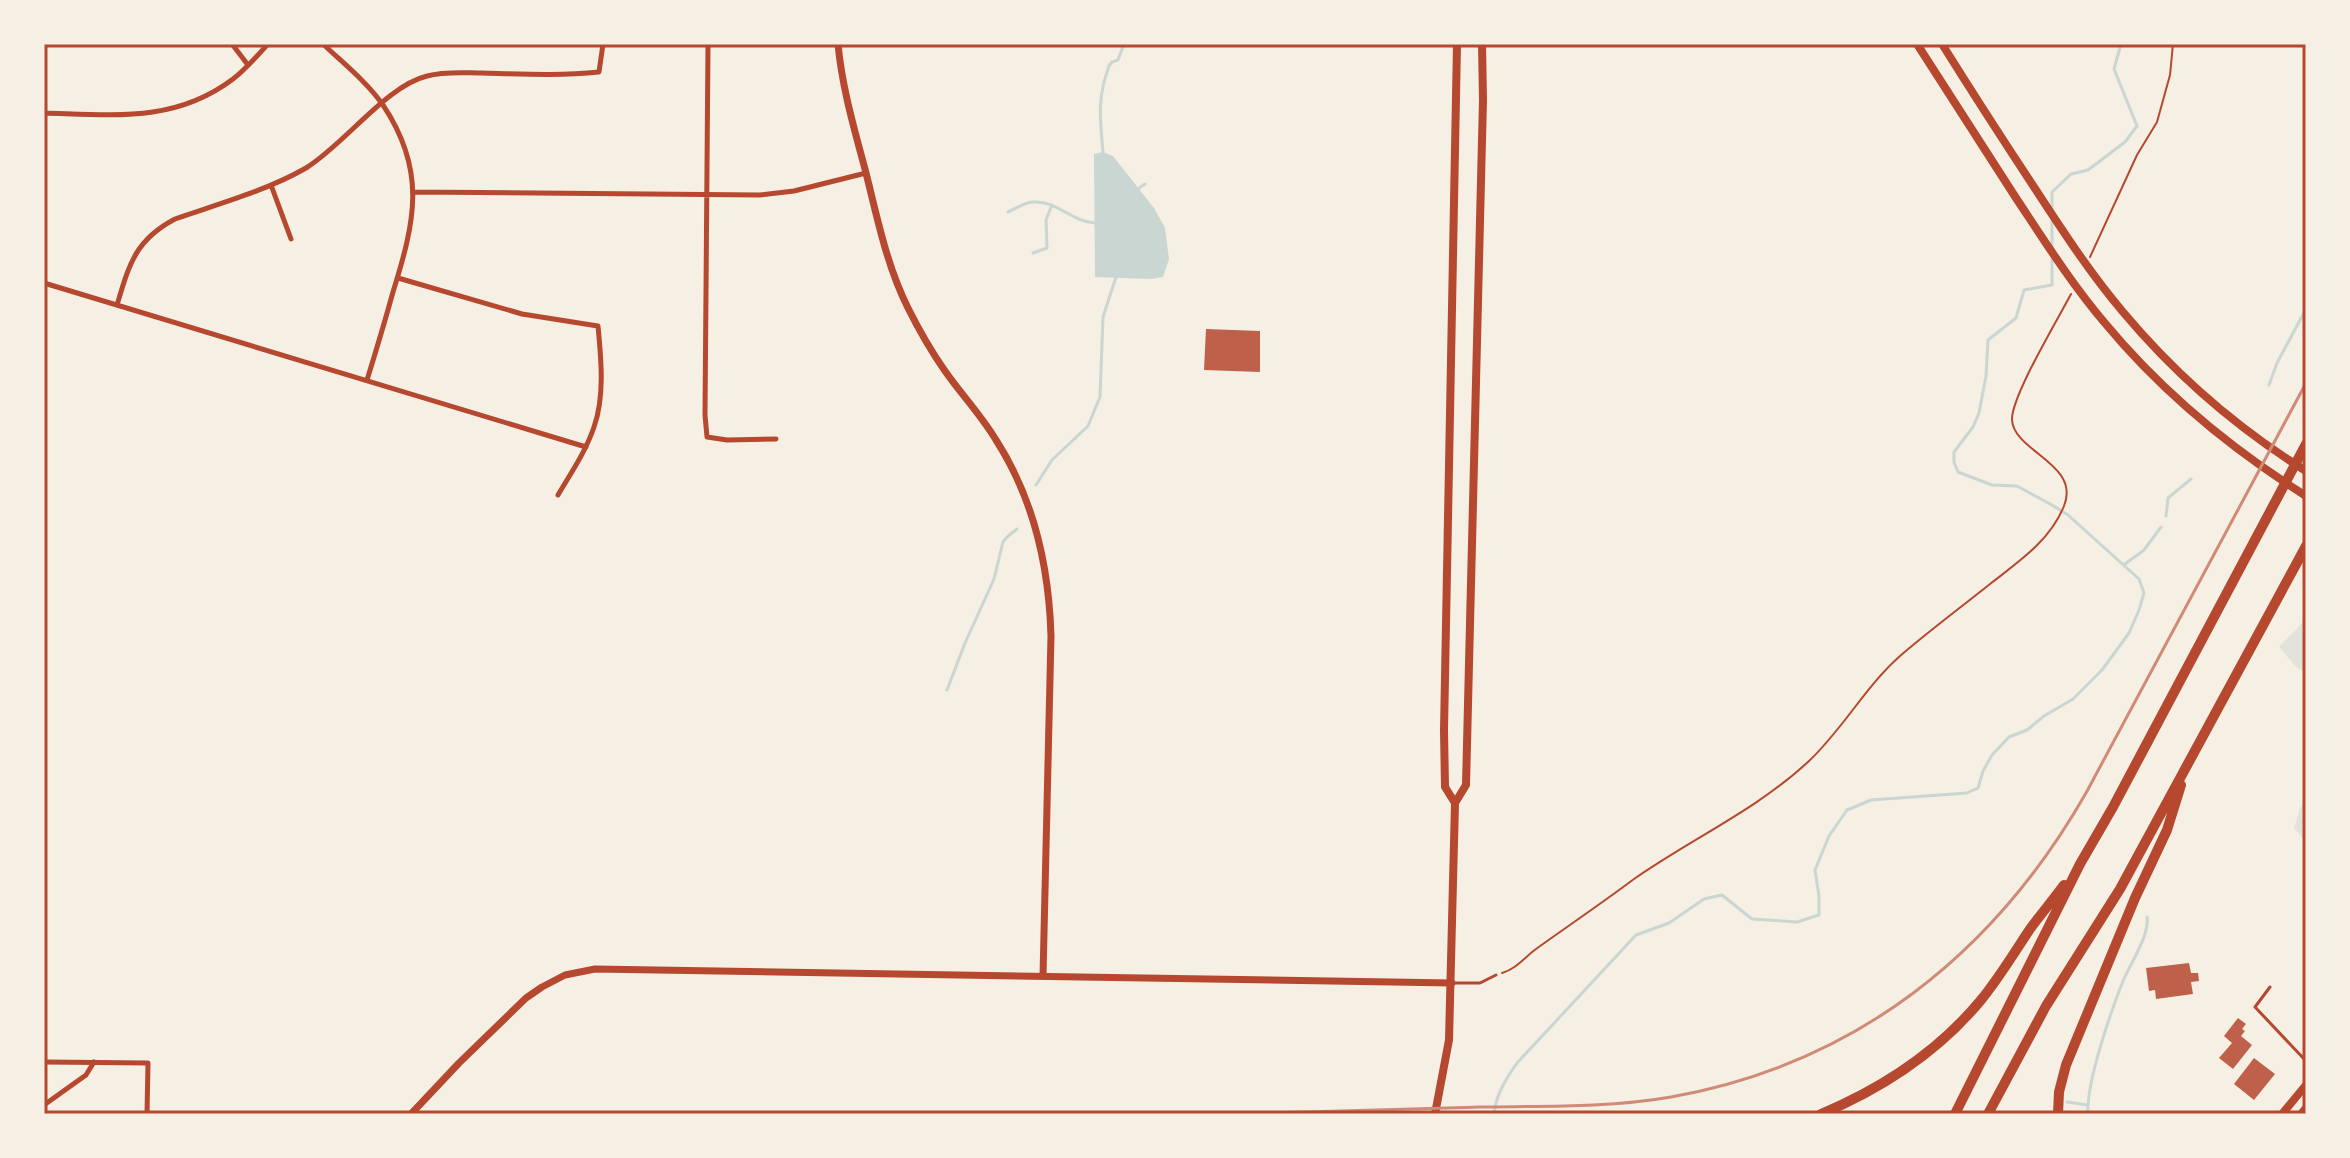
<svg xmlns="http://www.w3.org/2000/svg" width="2350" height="1158" viewBox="0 0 2350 1158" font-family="'Noto Serif',serif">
  <rect width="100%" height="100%" fill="#f6efe4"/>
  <path fill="#e2e4dc" d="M2306,615v55l-1,2 -9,-5 -17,-20 23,-24z
    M2306,800v42l-12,-14 6,-20z"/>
  <path fill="#c9d6d2" d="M1103,152l10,4 41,52 11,20 4,31 -6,18 -12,2 -56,-2 -1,-123z"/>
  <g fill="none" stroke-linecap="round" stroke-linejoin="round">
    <path stroke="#c9d6d2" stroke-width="3" d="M1103,152c-3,-34 -6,-53 6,-86l3,-4 6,-2 6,-16
      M1138,189l7,-5
      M2052,211v-19l19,-18 17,-4 37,-28 12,-16 -23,-57 7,-25
      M1008,212c7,-3 17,-10 25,-10 23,-2 39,20 62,21
      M2052,218v29
      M1033,253l14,-5 -1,-28 6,-15
      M2269,385l8,-22 29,-54
      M1036,485l16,-25 36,-34 12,-29 3,-80 13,-40
      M2166,516l2,-18 23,-19
      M2125,564l19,-14 17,-23
      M947,690l18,-47 29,-64 9,-37 4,-5 10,-8
      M2067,1102l20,3
      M1494,1114c2,-20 12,-35 23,-51l119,-128 33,-12 35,-24 18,-4 30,24 45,3 22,-7v-19l-4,-26 14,-34 18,-26 24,-10 96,-7 11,-5 5,-17 9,-16 17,-18 18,-7 17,-14 29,-17 29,-29 27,-37 10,-23 5,-17 -5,-14 -71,-64 -16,-10 -35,-19 -25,-1 -34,-13 -4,-10v-10l19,-25 6,-14 7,-37 2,-36 28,-22 8,-28 28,-5v-27
      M2088,1114c-2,-31 23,-103 35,-133 7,-17 27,-46 24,-64"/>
  </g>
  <path fill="#bf614a" d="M1206,329l54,2v41l-56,-2z
    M2189,963l2,10h7l1,8 -8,1 2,12 -37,5 -1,-9 -6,1 -3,-23z
    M2238,1018l8,6 -4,5 3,2 -4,5 11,9 -19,24 -14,-11 13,-15 -8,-7z
    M2254,1058l21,16 -21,26 -20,-16z"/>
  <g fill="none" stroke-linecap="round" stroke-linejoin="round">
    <path stroke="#b5482f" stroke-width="2" d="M2090,257l47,-102 20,-33 13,-47 3,-31
      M1502,973c14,-4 22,-15 34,-24 32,-23 66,-46 98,-70 57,-40 124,-70 175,-118 34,-32 56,-74 91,-105 29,-25 60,-48 90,-72 28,-22 60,-43 74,-78 17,-42 -50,-54 -52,-86 -1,-23 46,-101 59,-126"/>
    <path stroke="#b5482f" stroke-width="3" d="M1452,983h28l16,-8
      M2270,987l-15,20 51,54"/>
    <path stroke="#b5482f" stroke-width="5" d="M232,44l16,21
      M323,44c20,19 44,38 60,61 44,66 32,116 10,187 -8,29 -17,59 -26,88
      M708,44l-3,371 2,22 20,3 49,-1
      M44,113c69,2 131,10 189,-34 13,-10 24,-23 35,-35
      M271,185l20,54
      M413,192l347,3 34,-4 72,-18
      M398,278l124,36 76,12c3,32 7,70 -4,101 -8,24 -23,46 -36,68
      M44,283l542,164
      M117,305c12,-40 18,-65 58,-86 43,-15 91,-28 131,-51 39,-24 80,-82 121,-92 18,-5 38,-3 55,-3 39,1 78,3 117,-1l4,-28
      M44,1062l104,1 -1,51
      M44,1105l42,-30 8,-13"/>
    <path stroke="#b5482f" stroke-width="7" d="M838,44c4,43 16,84 27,125 12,47 21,95 43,139 11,22 23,43 37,63 16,23 36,44 51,69 38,59 53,127 55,196l-8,340
      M411,1114l48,-51 67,-65 16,-11 23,-12 30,-6 857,14"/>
    <path stroke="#b5482f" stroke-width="8" d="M1455,803l-10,-16 -1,-57 13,-686
      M1435,1114l14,-74 6,-237 11,-18 17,-685 -1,-56
      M2282,1114l24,-29
      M2301,1114l5,-6"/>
    <path stroke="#b5482f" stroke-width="8" d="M1917,44c33,51 66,102 99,154 28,42 55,85 88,124 57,69 126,126 202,174
      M1942,44c30,48 61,96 92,143 28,43 56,86 89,125 52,62 114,116 183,159"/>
    <path stroke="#b5482f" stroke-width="10" d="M1821,1114c62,-26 117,-62 160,-114 18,-22 33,-47 49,-71 11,-15 23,-29 34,-44
      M1955,1114l125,-250 33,-57 193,-363
      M1988,1114l58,-108 74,-117 186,-343
      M2058,1114l1,-22 7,-27 69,-167 32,-68 14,-45"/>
    <path stroke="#cf8b77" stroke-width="3" d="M1237,1114c80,-2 161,-5 242,-7 64,-1 129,1 192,-10 185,-33 323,-143 415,-304l220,-410"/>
  </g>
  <rect width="2350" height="1158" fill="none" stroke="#f6efe4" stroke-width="92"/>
  <rect x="46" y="46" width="2258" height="1066" fill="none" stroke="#b5482f" stroke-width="3"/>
</svg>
